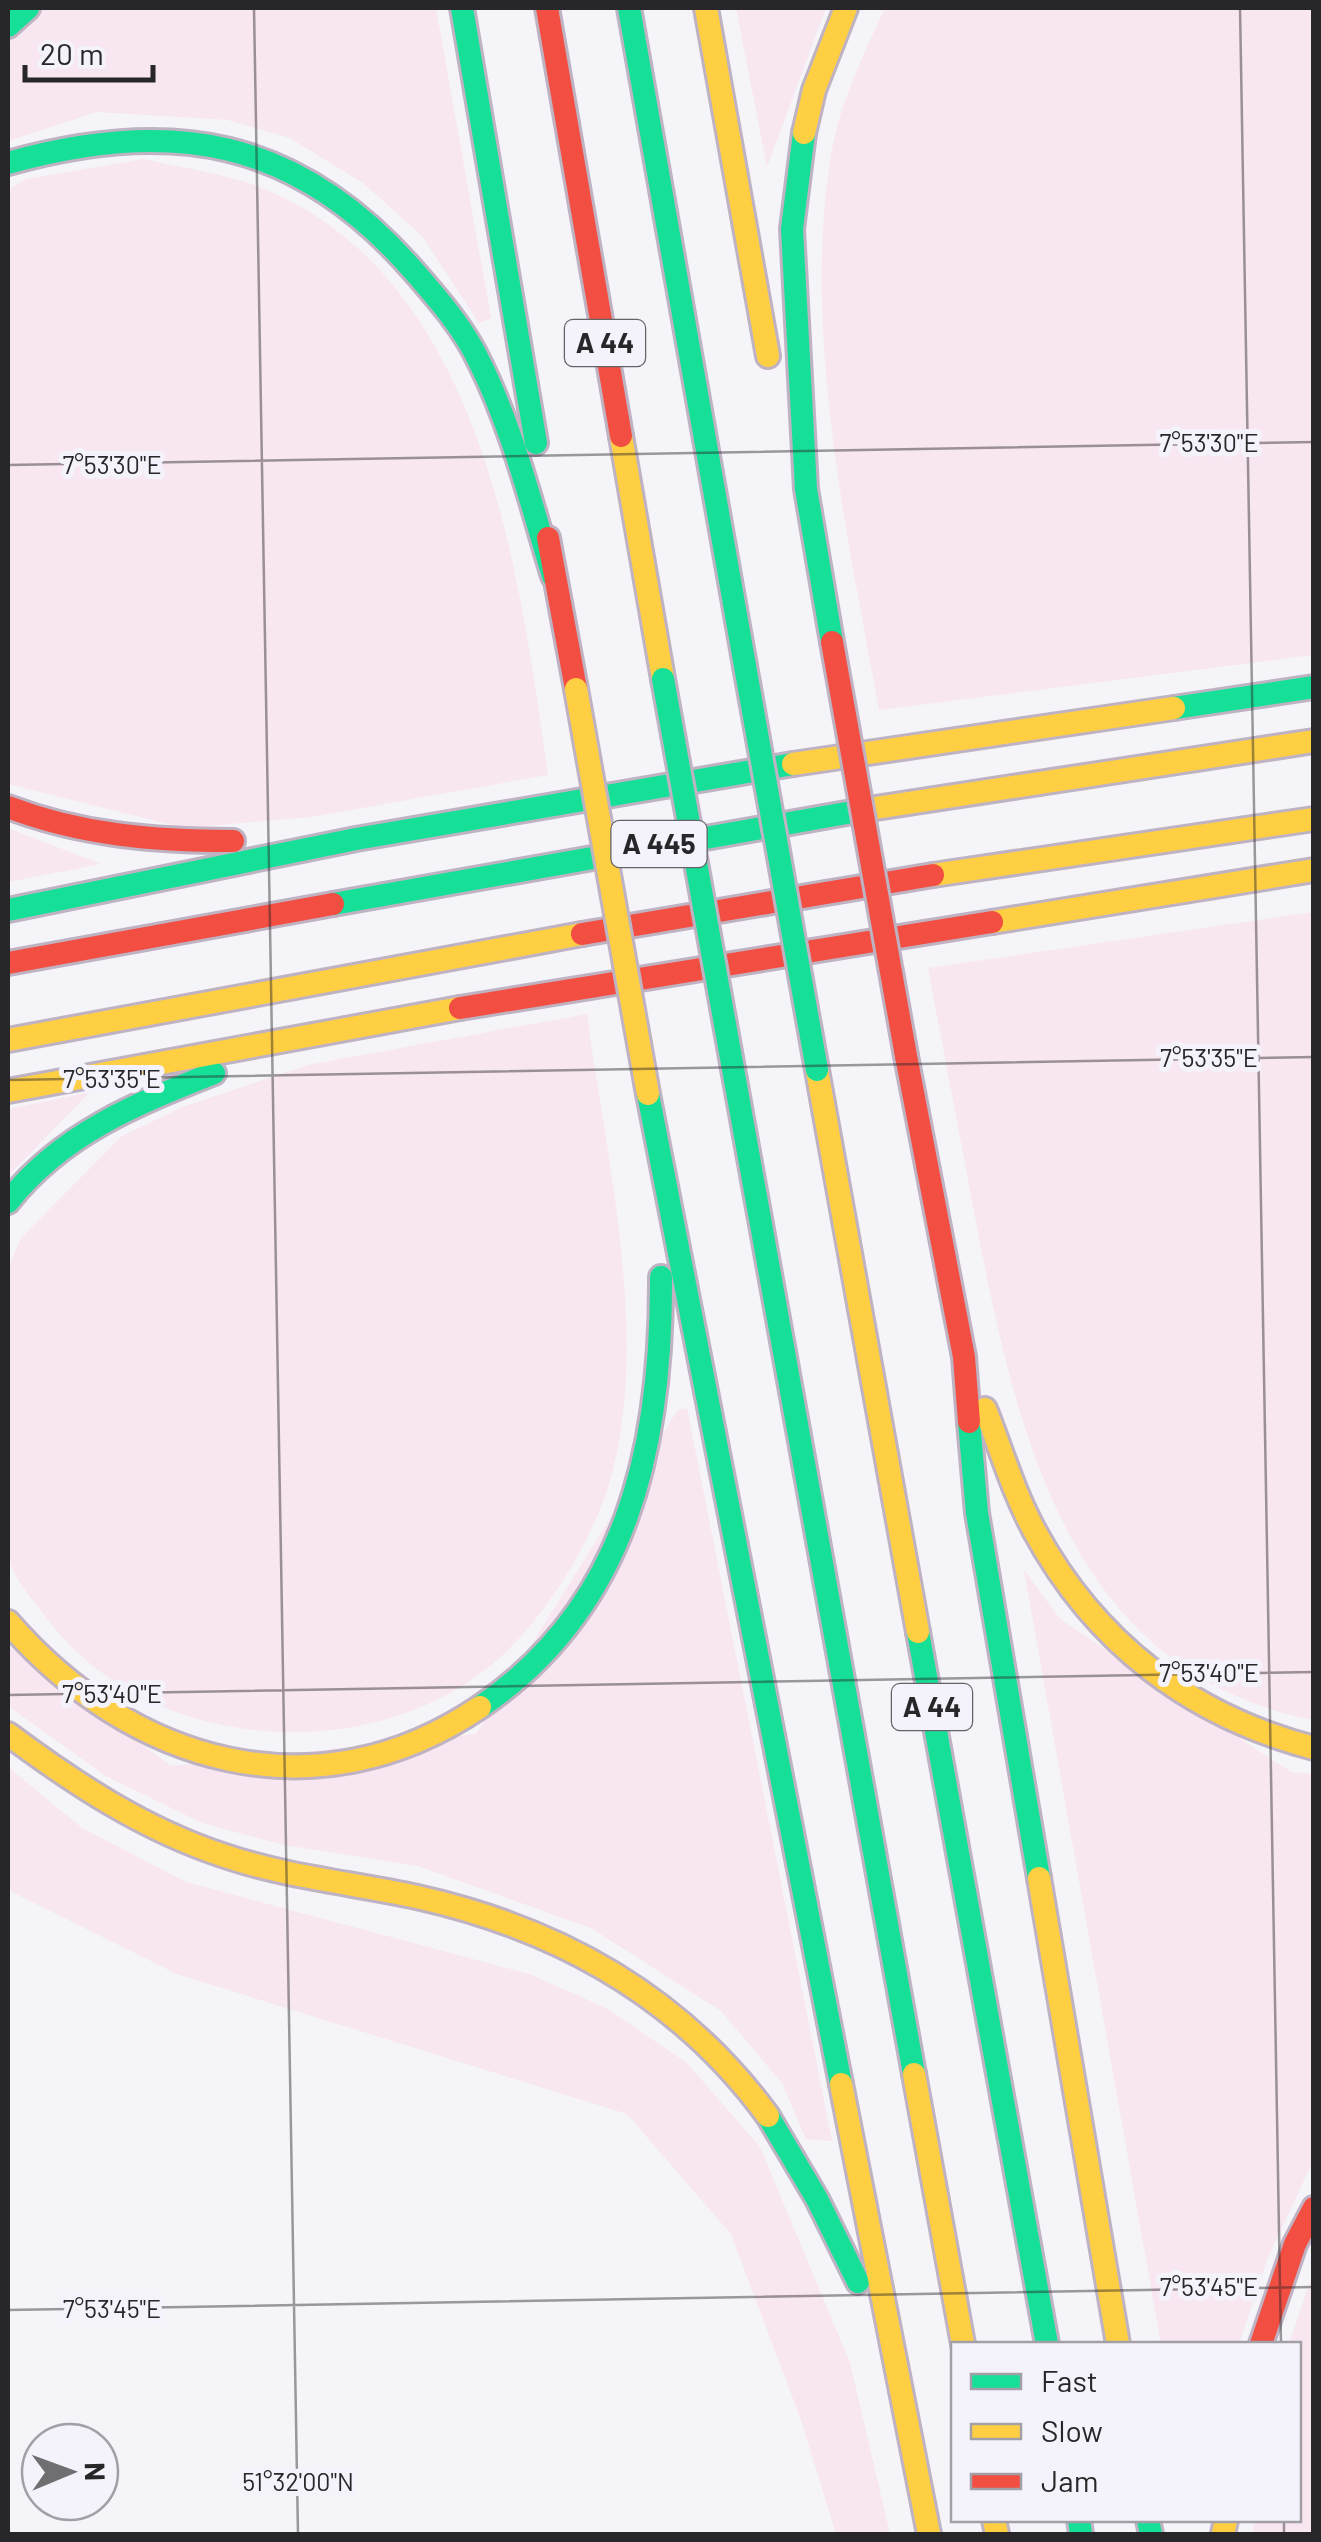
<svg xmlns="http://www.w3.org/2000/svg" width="1321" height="2542" viewBox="0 0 1321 2542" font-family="Barlow,sans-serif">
  <rect width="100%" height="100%" fill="#f5f4f8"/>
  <path fill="#f8e6f0" d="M44,8h392l55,310 -12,5 -57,-87 -59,-53 -73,-45 -62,-18 -131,-8 -89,29v-97z
    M736,8h90l-59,159z
    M885,8h428v647l-434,55c-32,-178 -78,-380 -47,-560 8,-47 33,-99 53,-142z
    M143,159c36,8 76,14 111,26 228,85 265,384 294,590l-237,42 -127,11 -176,-44v-594l18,-11z
    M8,828l93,36 -93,18z
    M1313,912v808c-245,-49 -296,-287 -337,-498 -16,-85 -32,-169 -48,-254z
    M587,1014c19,144 63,321 24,463 -18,66 -72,152 -126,193 -130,100 -344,78 -441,-55 -12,-16 -27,-33 -34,-52 -8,-21 -2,-54 -2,-77 0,-73 0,-146 0,-218l13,-30 101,-102 63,-30 123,-41z
    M90,1092l-82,84v-67z
    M687,1408l145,733 -26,-2 -24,-56 -61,-72 -130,-83 -173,-62 -134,-21 -82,-22 -96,-47 -98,-70v-60l163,120 305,-32 201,-323z
    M1024,1570l36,49 214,142 18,11 21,2v387l-45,96 -29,87h-78z
    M8,1767l74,61 104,54 343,92 77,34 81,55 73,84 90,216 40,171h-54l-35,-114 -70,-186 -104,-120 -450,-140 -169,-84z
    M1313,2273v261h-60l1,-14h44v-176h-9z"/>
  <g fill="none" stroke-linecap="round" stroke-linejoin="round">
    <g stroke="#bfb3c3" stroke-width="28">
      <path id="fast" d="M462,8l74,435
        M629,8l116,658
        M8,26l20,-18
        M804,133l-12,96 14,260 26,153
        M8,163c163,-46 289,-25 404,106 25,29 51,58 67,92 34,68 52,143 74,215
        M1174,708l140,-21
        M333,904l536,-95
        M8,910l348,-71 437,-75
        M735,1080l179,994
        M648,1094l193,990
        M8,1202c53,-68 128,-98 206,-129
        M969,1422l8,91 62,365
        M918,1632l129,712
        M480,1707c148,-100 182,-262 181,-430
        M768,2116l49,83 41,83
        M1079,2520l2,14
        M1148,2520l3,14"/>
    </g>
    <g stroke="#bfb3c3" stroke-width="28">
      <path id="slow" d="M706,8l62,348
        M804,133l10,-43 32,-82
        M621,436l42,243
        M793,764l381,-56
        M869,809l445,-68
        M933,875l381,-56
        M992,922l322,-52
        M8,1040l574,-106
        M817,1070l101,562
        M8,1091l452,-83
        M985,1409c16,40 28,82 49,121 61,113 157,186 280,218
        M8,1622c123,142 308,196 472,85
        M8,1734c67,50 137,96 217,122 62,21 128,27 192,41 143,32 264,100 351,219
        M1039,1878l79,466
        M914,2074l49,270
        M841,2084l88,450
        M994,2520l3,14
        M1223,2534l3,-14"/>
    </g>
    <g stroke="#bfb3c3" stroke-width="28">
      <path id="jam" d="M547,8l74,428
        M548,538l28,151
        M8,807c73,28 147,34 225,34
        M582,934l351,-59
        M8,963l325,-59
        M460,1008l532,-86
        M906,1056l58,301 5,65
        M1261,2344l34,-100 19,-36"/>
    </g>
    <use href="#fast" stroke="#16e098" stroke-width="22"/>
    <use href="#slow" stroke="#ffcf43" stroke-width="22"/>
    <use href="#jam" stroke="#f24e42" stroke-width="22"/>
    <g stroke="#bfb3c3" stroke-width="28" stroke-linecap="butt">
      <path id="fast-bridge" d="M745,666l72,404
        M663,679l72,401"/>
    </g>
    <g stroke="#bfb3c3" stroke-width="28" stroke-linecap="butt">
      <path id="slow-bridge" d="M576,689l72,405"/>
    </g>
    <g stroke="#bfb3c3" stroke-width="28" stroke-linecap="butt">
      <path id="jam-bridge" d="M832,642l74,414"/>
    </g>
    <use href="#fast-bridge" stroke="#16e098" stroke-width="22"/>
    <use href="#slow-bridge" stroke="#ffcf43" stroke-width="22"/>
    <use href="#jam-bridge" stroke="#f24e42" stroke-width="22"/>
  </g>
  <path fill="none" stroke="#272629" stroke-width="2.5" stroke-opacity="0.45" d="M254,8l44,2526M1240,8l41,2336M8,465l1306,-23M8,1080l1306,-23M8,1695l1306,-23M8,2310l1306,-23M1284,2520v14"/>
  <g text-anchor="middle" stroke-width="10" stroke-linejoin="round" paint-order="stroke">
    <g fill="#f4f2fa" stroke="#646368" stroke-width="2.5">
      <rect x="565" y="320" width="80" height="46" rx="8"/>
      <rect x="611.5" y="821" width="95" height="46" rx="8"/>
      <rect x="892" y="1684" width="80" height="46" rx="8"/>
    </g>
    <g font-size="28" font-weight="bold" fill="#272629">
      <text x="605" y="353">A 44</text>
      <text x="659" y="854">A 445</text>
      <text x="932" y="1717">A 44</text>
    </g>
  </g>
  <g font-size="25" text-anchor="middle" fill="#272629" stroke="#f4f2fa" stroke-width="10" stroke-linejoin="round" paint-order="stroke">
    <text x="1209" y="452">7°53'30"E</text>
    <text x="112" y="474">7°53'30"E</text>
    <text x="1209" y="1067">7°53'35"E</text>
    <text x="112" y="1088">7°53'35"E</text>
    <text x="1209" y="1682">7°53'40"E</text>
    <text x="112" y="1703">7°53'40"E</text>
    <text x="1209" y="2296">7°53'45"E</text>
    <text x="112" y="2318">7°53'45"E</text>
    <text x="298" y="2491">51°32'00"N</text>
  </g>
  <rect width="1321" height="2542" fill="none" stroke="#272629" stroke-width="20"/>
  <rect x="951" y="2342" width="350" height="180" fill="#f4f2fa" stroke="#a2a0a6" stroke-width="2.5"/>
  <rect x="971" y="2374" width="50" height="15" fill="#16e098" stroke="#a2a0a6" stroke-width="2.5"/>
  <text x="1041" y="2392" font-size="30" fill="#272629">Fast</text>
  <rect x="971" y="2424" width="50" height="15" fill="#ffcf43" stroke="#a2a0a6" stroke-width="2.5"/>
  <text x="1041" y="2442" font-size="30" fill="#272629">Slow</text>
  <rect x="971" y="2474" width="50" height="15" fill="#f24e42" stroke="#a2a0a6" stroke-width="2.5"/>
  <text x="1041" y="2492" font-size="30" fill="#272629">Jam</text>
  <g transform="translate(70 2472) rotate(89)"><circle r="48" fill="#f4f2fa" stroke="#a2a0a6" stroke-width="2.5"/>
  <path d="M0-8L18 38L0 25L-18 38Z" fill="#6f6e71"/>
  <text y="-15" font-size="28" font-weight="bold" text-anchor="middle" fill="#272629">N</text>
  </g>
  <path d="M25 65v15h128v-15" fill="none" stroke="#272629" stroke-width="5"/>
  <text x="40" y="65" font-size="30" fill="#272629" stroke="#f4f2fa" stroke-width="8" paint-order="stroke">20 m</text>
</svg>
